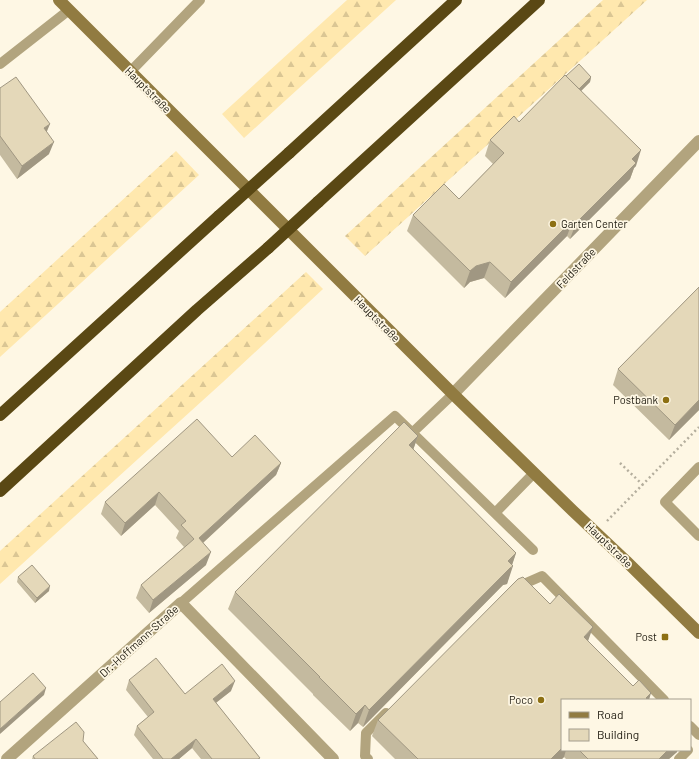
<svg xmlns="http://www.w3.org/2000/svg" width="699" height="759" viewBox="0 0 699 759" font-family="Barlow,sans-serif">
  <defs>
    <pattern id="forest-firs" width="22" height="20" patternUnits="userSpaceOnUse"><rect width="22" height="20" fill="#ffe8ae"/><path d="M5 1l3.5 6h-7zM16 11l3.5 6h-7z" fill="#dac694"/></pattern>
  </defs>
  <rect width="100%" height="100%" fill="#fef7e4"/>
  <path fill="url(#forest-firs)" d="M347,0h49l-152,138 -22,-24z
    M603,0h44l-282,256 -20,-20z
    M176,151l23,24 -199,182v-45z
    M306,272l17,17 -100,93 -223,202v-33z"/>
  <g fill="none" stroke-linecap="round" stroke-linejoin="round">
    <path stroke="#b4ae9d" stroke-width="2.5" stroke-dasharray="2 3" stroke-linecap="butt" d="M620,463l23,22
      M607,521l92,-94"/>
    <path stroke="#b2a47e" stroke-width="10" d="M0,64l69,-54
      M130,72l70,-72
      M412,433l41,-39
      M699,467l-34,35 34,34
      M495,513l39,-40
      M517,587l25,-11 122,124
      M181,603l214,-187 138,134
      M690,726l9,9
      M368,759l-3,-3 1,-23 20,-20
      M679,759l9,-9"/>
    <path stroke="#b2a47e" stroke-width="12" d="M453,394l246,-253
      M7,759l174,-156 152,156"/>
    <path stroke="#917b41" stroke-width="12" d="M59,0l394,394 120,117 53,50 73,72"/>
    <path stroke="#5a4814" stroke-width="12" d="M289,153l167,-153
      M318,202l221,-202
      M0,415l219,-199
      M0,491l197,-181 71,-62"/>
    <path stroke="#5a4814" stroke-width="12" d="M219,216l70,-63
      M268,248l50,-46"/>
  </g>
  <path fill="#c4ba9f" d="M591,77l-1,5 -9,9 55,75 -2,2 -4,11 -60,60 -3,-3 -62,62 -21,-20 -14,4 -6,6 -57,-57 6,-16 46,-16 34,-35 -8,-8 5,-16z
    M0,88l47,44 2,22 -32,25 -17,-24z
    M699,287v123l-30,30 -56,-55 5,-16z
    M418,436l-5,14 103,103 -4,12 -5,19 -4,1 -140,142 -5,-4 -8,8 -37,-36v-1l-85,-85 7,-17z
    M232,457l49,6 -5,12 -73,68 3,22 -57,48 -13,-15 5,-13 32,-28 1,-1 10,-9 -8,-9 3,-7 -24,-26 -34,31 -20,-22 4,-12z
    M18,577l31,14 -14,12 -18,-21z
    M588,641l45,45 18,7 -89,7v50h115v2l-8,7h-103l-2,-2 -2,2h-167l-23,-23 6,-16z
    M129,680l56,14 46,-3 -15,12 44,55 -1,1h-58l-9,-11 -13,11h-26l-19,-24 3,-9 11,-9 -22,-27z
    M83,741l15,18h-66l1,-3z"/>
  <path fill="#a09782" d="M591,77l-1,5 -19,19 2,-5z
    M50,124l-5,12 -1,-8z
    M54,142l-5,12 -32,25 5,-13z
    M641,150l-5,16 -2,2 -4,11 -60,60 6,-16 56,-64z
    M573,220l-6,16 -62,62 6,-16z
    M490,262l-6,16 -14,4 -6,6 6,-17 6,-5z
    M699,400v10l-30,30 6,-15z
    M418,436l-6,17 -3,-8z
    M281,463l-5,12 -82,76 5,-13z
    M159,492l-4,13 -34,31 4,-13z
    M211,552l-5,13 -57,48 4,-13z
    M516,553l-5,15 2,-2 -6,18 -4,1 -140,142 6,-17z
    M50,586l-1,5 -14,12 2,-5z
    M593,627l-6,17 -3,-7z
    M235,681l-4,10 -22,17 4,-9z
    M46,688l-2,7 -44,39v-5z
    M651,693l-2,7h-4l1,-2z
    M365,705l-7,18 -8,8 6,-17z
    M196,739l-4,9 -13,11h-8z
    M562,748v2h4l-2,7 -2,2h-11z
    M668,750h9v2l-8,7h-10z"/>
  <path fill="#e4d8b9" stroke="#a09782" d="M579,64l12,13 -12,12 -13,-13z
    M565,75l76,75 -9,9 4,4 -60,60 -3,-3 -62,62 -21,-20 -14,4 -6,5 -57,-56 31,-31 15,15 45,-46 -14,-13 24,-24 5,6z
    M16,77l34,47 -6,4 10,14 -32,24 -22,-30v-48z
    M699,287v113l-24,25 -57,-56z
    M197,419l35,38 23,-22 26,28 -82,75 12,14 -58,48 -12,-15 53,-46 -13,-14 5,-4 -27,-29 -34,31 -20,-21z
    M404,422l14,14 -9,9 107,108 -8,8 5,5 -3,2 -141,142 -4,-5 -9,9 -37,-37h1l-85,-85z
    M32,565l18,21 -13,12 -19,-21z
    M523,577l27,27 9,-10 34,33 -9,10 49,49 6,-6 12,13 -5,5 2,2h-86v48l-11,11h-133l-40,-39 140,-141z
    M156,658l29,36 37,-30 13,17 -22,18 47,59 -2,1h-46l-16,-20 -25,20h-8l-26,-33 17,-14 -25,-32z
    M33,673l13,15 -46,41v-27z
    M76,722l8,10 -1,9 15,18h-63l-2,-3z
    M579,750h89l-9,9h-71z"/>
  <g fill="#8d7013" stroke="#fef7e4" stroke-width="1.5">
    <circle cx="553" cy="224" r="4"/>
    <circle cx="666" cy="400" r="4"/>
    <rect x="661" y="633" width="8" height="8" rx="2"/>
    <circle cx="541" cy="700" r="4"/>
  </g>
  <g text-anchor="middle" stroke-width="3.5" stroke-linejoin="round" paint-order="stroke">
    <g font-size="11" fill="#1d190e" stroke="#fef7e4">
      <text transform="translate(148 90) rotate(45)" y="4">Hauptstraße</text>
      <text transform="translate(576 268) rotate(-46)" y="4">Feldstraße</text>
      <text transform="translate(377 319) rotate(45)" y="4">Hauptstraße</text>
      <text transform="translate(609 545) rotate(44)" y="4">Hauptstraße</text>
      <text transform="translate(139 641) rotate(-42)" y="4">Dr.-Hoffmann-Straße</text>
    </g>
    <g font-size="11" fill="#1d190e" stroke="#fef7e4" text-anchor="end">
      <text x="561" y="228" text-anchor="start">Garten Center</text>
      <text x="658" y="404">Postbank</text>
      <text x="657" y="641">Post</text>
      <text x="533" y="704">Poco</text>
    </g>
  </g>
  <rect x="561" y="699" width="130" height="52" fill="#fef7e4" stroke="#a49e8e"/>
  <rect x="569" y="712" width="20" height="6" fill="#917b41" stroke="#a49e8e"/>
  <text x="597" y="719" font-size="12" fill="#1d190e">Road</text>
  <rect x="569" y="729" width="20" height="12" fill="#e4d8b9" stroke="#a49e8e"/>
  <text x="597" y="739" font-size="12" fill="#1d190e">Building</text>
</svg>
